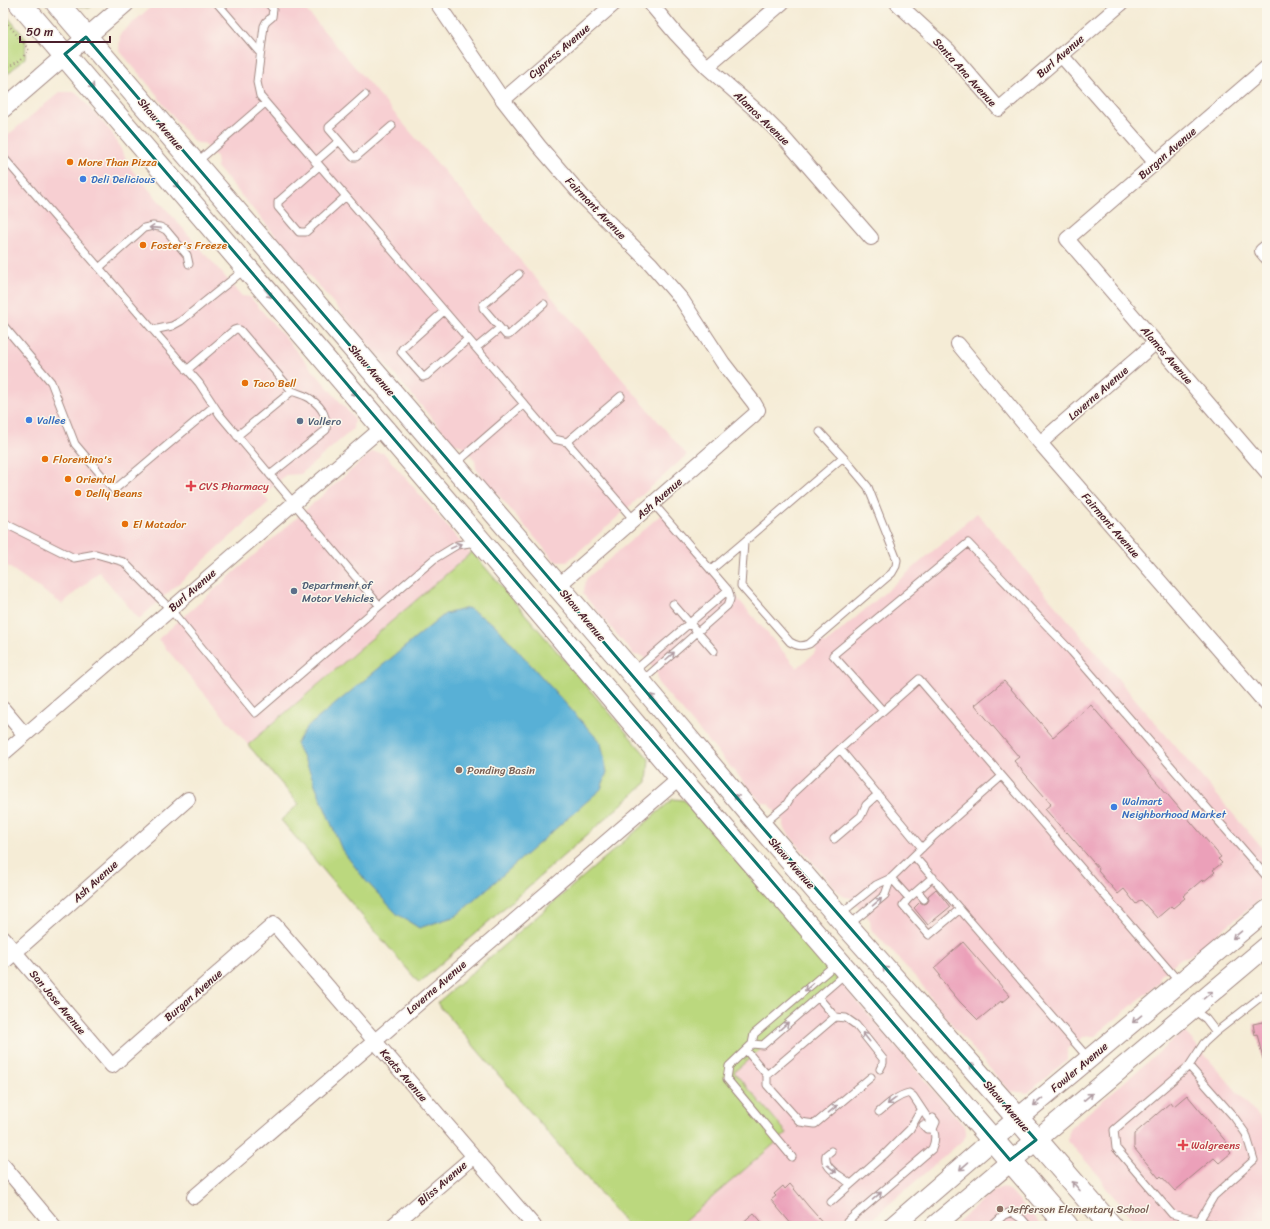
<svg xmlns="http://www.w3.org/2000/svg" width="1270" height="1229" viewBox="0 0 1270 1229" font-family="Sriracha,sans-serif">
  <rect width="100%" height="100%" fill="#fbf7ec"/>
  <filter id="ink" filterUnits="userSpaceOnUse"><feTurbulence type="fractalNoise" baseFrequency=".025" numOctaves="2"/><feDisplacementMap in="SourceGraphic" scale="8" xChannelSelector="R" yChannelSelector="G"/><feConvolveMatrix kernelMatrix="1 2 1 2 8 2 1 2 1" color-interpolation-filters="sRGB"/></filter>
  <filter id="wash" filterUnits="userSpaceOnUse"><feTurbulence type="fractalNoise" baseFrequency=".012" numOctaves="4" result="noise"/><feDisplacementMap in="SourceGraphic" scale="16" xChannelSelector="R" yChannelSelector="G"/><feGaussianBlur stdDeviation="0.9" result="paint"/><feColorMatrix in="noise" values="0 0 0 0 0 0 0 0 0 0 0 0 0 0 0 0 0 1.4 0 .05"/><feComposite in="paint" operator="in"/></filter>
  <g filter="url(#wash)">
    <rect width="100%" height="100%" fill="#f5ecd6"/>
    <path fill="#f7cfd2" d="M155,3h145l387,452 -120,107 -12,-1 -79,-92 -1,-9 -13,-14 -9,-3 -236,-276 -1,-10 -12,-13 -10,-2 -32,-39 -4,-7 -39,-46 1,-16z
      M60,92h16l36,41 20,37 110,126 8,1 104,121 -1,11 -52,45 -15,1 -23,20 6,7 -130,117 -40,-47 -37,32 -59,-41v-424z
      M372,452l12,1 87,101 -223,191 -90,-106z
      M664,512l133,156 20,-17 -3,-3 8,-7 3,3 152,-131 290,341v40l-79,63 -7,1 -21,17 -1,8 -64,53 -12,1 -6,4 -10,8v11l-39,33 -19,-2 -67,-78 -23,-32 -48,-52 -1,-9 -19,-22 -9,-2 -58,-67v-8l-4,-4 -11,-13 -8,-2 -103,-119 -1,-10 -14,-17 -9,-1 -51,-61 3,-15z
      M840,981l124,145 2,5v5l-4,5 -98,85h-185l107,-92 -52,-62z
      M1184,1031l83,95v100h-127l-34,-38 -7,-12 -31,-35 1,-12z
      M1003,1187l8,4 31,35h-89l42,-36z"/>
    <path fill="#bbd87e" stroke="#827c54" d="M76,3h20l-7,5 -10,-2z
      M3,11l23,28 -1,19 -22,20z
      M472,552l177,207 -2,23 -228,201 -138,-163 18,-16 -51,-59z
      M673,799l11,1 156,181 -106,91 53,61 -108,93h-51l-191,-223z"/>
    <path fill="#59b0d6" stroke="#526880" d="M468,608l27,17 106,118 6,29 -6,17 -145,127 -37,12 -22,-14 -31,-33 -24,-31 -35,-85 -11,-21 10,-16 139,-114z"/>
    <g id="blocks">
      <path fill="#eba0b9" d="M1004,681l49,56 38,-32 130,152 -3,2 4,4 -9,7 2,2 -12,10 -1,-2 -19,16 2,2 -12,10 -2,-2 -14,12 -16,-18 -5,4 -12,-15 -6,5 -20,-23 1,-2 -32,-37 -1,1 -21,-24 6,-5 -37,-43 5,-4 -44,-52z
        M936,889l14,18 -22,18 -14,-17 6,-6 3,2 4,-1 2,-3 -1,-4z
        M963,942l47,54 -8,7 -1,-2 -23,19 -18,-18 -21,-25 1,-2 -6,-7z
        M1267,1021v38h-4l-6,-25 -2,1 -2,-11z
        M1187,1095l41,49 -3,2 6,7 -12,10 -5,-5 -39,33 -14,-15 -2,2 -25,-30v-14l37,-32 3,4z
        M790,1184l19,23 17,19h-33l-22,-26 5,-4 -2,-2 9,-8 2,3z
        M754,1213l11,13h-26l10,-9z"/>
    </g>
  </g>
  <g filter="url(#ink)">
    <use href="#blocks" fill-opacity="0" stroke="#a08680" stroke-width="1"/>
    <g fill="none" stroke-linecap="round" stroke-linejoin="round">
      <g stroke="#a08680" stroke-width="9">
        <path id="service" d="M217,3l43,50
          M268,3l5,6 -1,8 -6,5 -2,4 -7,56 3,14 294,343 13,3 67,78
          M365,95l-36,32v2l24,28h3l36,-31
          M3,157l196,226 21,32 159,190
          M197,162l68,-59
          M315,162l24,-21
          M319,166l-41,36v5l21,25h7l39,-35
          M99,268l45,-40 9,-2 7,1 6,3 21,25 2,9
          M519,274l-36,31v3l23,27h3l35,-31
          M444,311l-42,38 -1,3 22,25 3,-1 42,-37
          M3,325l48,57 24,62 39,46 100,-84
          M153,330l19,-4 9,-5 63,-51
          M476,348l24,-20
          M187,370l47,-40 3,-1 3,1 52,61
          M820,432l23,25
          M237,436l55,-45c6,3 15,4 20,9 10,7 16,18 14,30l-56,45
          M567,442l54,-46
          M843,457l25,30 29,73 -1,6 -4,7 -83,71c-8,3 -12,2 -19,-2l-49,-56 3,-44z
          M455,464l69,-60
          M3,521l5,4 66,33 22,-4 28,8 46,47 85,104 179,-154 23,-14 19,-3
          M711,570l33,-28
          M673,604l41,47
          M634,671l94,-81
          M642,681l85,-75c4,-6 4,-9 1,-16l-75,-87
          M883,711l-50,-56 135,-112 104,109 195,225
          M840,749l82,99
          M1002,776l178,207
          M762,825l24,-20 8,-13 46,-43 79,-70 83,97 -69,61 -42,41 18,20 -6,7 26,30 31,-26
          M834,839l27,-23 5,-11 12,-11
          M914,856l175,203
          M917,891l7,8
          M909,898l24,-21
          M840,914l36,-29 15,-7 -6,17 -36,30
          M818,997l17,20 11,1 10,7 27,34v4l-3,6
          M1192,1009l14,10 10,13 51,-40
          M835,1017l-68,58v10l33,37 15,2 56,-47
          M1216,1032l-12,11 -15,23 -75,64 2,18 56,66 47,12
          M752,1044l11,1 83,-72
          M746,1050l21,25
          M1189,1066l45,51 12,17 8,26 -40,36 -18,30
          M879,1112c9,-8 18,-16 30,-19l4,3 14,21
          M933,1118l3,4 -3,7
          M923,1125l4,4h6
          M831,1151l-5,4c-3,15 16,20 24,29
          M792,1157l-65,-78 2,-13 23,-22 2,-10 83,-71
          M831,1202l53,-47 26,-26 11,-19
          M847,1222l85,-73c5,-11 3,-18 -3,-28
          M992,1226l12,-11 7,-3 11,7 6,7"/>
      </g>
      <g stroke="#a08680" stroke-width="16">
        <path id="minor" d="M437,3l66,97 36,46 44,51 68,67 31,36 41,63 31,40 4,7 -4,5 -196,171
          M650,3l26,31 31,33 51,45 25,25 88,101
          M897,3l52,48 50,58 123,-106
          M1061,55l94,107
          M707,67l75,-64
          M1267,67l-200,172 200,233
          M503,100l112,-97
          M1267,247l-5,4 5,6
          M958,344l82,99 227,262
          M1040,443l116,-101
          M3,709l22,26
          M3,754l291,-251 89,-76
          M3,938l109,128 162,-142 260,302
          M3,963l185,-164
          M3,1165l51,61
          M194,1197l486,-419
          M392,1226l82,-70"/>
      </g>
      <g stroke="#a08680" stroke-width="19">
        <path id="tertiary" d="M3,109l123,-106"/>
      </g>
      <g stroke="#a08680" stroke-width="21">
        <path id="secondary" d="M893,1226l125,-108 249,-208
          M934,1226l333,-280"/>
      </g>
      <g stroke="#a08680" stroke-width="24">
        <path id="primary" d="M20,3l460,538 200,237 387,448
          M57,3l583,679 121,144 87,101 159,179 104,120"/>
      </g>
      <path stroke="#a08680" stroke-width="2" stroke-dasharray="1 3" stroke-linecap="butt" d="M3,18l26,32c-6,10 -16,15 -26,19"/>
      <use href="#service" stroke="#fff" stroke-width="7"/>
      <use href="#minor" stroke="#fff" stroke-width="14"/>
      <use href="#tertiary" stroke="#fff" stroke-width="17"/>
      <use href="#secondary" stroke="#fff" stroke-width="19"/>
      <use href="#primary" stroke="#fff" stroke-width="22"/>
    </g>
    <defs><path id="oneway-shaft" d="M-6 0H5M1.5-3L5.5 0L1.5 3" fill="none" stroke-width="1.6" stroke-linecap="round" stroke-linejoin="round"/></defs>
    <g stroke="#ae9aa0">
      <use href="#oneway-shaft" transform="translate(90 84) rotate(50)"/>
      <use href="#oneway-shaft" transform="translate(175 183) rotate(50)"/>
      <use href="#oneway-shaft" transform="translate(155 228) rotate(-176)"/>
      <use href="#oneway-shaft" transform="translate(268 293) rotate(50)"/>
      <use href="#oneway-shaft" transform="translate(352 391) rotate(50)"/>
      <use href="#oneway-shaft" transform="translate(456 546) rotate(-25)"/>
      <use href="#oneway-shaft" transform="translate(670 656) rotate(-42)"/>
      <use href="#oneway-shaft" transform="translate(654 699) rotate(-130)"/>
      <use href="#oneway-shaft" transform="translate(738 799) rotate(-130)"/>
      <use href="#oneway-shaft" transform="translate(877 902) rotate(-40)"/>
      <use href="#oneway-shaft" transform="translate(1237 935) rotate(140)"/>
      <use href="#oneway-shaft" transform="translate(887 971) rotate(-132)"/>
      <use href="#oneway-shaft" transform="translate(809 987) rotate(139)"/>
      <use href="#oneway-shaft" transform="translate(1208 995) rotate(-40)"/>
      <use href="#oneway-shaft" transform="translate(1137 1019) rotate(140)"/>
      <use href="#oneway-shaft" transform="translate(784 1026) rotate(-41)"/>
      <use href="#oneway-shaft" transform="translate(866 1037) rotate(-129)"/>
      <use href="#oneway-shaft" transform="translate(974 1068) rotate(-131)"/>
      <use href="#oneway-shaft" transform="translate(1088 1097) rotate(-40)"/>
      <use href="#oneway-shaft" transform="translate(892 1101) rotate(143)"/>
      <use href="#oneway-shaft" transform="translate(1038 1102) rotate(140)"/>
      <use href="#oneway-shaft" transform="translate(833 1109) rotate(-40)"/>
      <use href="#oneway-shaft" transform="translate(964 1166) rotate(139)"/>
      <use href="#oneway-shaft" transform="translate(832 1169) rotate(39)"/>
      <use href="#oneway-shaft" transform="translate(1076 1186) rotate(-131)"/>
      <use href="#oneway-shaft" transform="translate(877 1196) rotate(-41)"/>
    </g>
  </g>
  <path fill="none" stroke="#0f766e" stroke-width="3" stroke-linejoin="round" d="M86,37l675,789 275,314 -26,20 -945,-1106z"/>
  <g fill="#e8710a" stroke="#fbf7ec" stroke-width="1.5">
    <circle cx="70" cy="162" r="4"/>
    <circle cx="143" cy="245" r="4"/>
    <circle cx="245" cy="383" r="4"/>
    <circle cx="45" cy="459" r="4"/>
    <circle cx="68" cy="479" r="4"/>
    <circle cx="78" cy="493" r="4"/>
    <circle cx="125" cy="524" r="4"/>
  </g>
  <g fill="#3f7fe0" stroke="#fbf7ec" stroke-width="1.5">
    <circle cx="83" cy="179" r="4"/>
    <circle cx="29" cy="420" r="4"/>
    <circle cx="1114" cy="807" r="4"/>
  </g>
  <g fill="#5c6f8a" stroke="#fbf7ec" stroke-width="1.5">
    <circle cx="300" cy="421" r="4"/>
    <circle cx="294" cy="591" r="4"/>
  </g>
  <g fill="#e0444e" stroke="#fbf7ec" stroke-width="1.5">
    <path d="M189 480h4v4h4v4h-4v4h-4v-4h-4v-4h4z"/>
    <path d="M1181 1139h4v4h4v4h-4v4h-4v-4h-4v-4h4z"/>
  </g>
  <g fill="#8d6e63" stroke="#fbf7ec" stroke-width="1.5">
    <circle cx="459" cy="770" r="4"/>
    <circle cx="1000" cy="1209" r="4"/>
  </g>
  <g text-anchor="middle" stroke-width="3" stroke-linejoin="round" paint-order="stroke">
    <g font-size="11" fill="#4a1f2b" stroke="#fbf7ec">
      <text transform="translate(559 51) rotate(-41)" y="4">Cypress Avenue</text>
      <text transform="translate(1060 56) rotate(-41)" y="4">Burl Avenue</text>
      <text transform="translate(965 72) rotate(48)" y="4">Santa Ana Avenue</text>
      <text transform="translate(762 118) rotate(44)" y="4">Alamos Avenue</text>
      <text transform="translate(161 124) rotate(50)" y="4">Shaw Avenue</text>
      <text transform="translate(1167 153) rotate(-41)" y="4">Burgan Avenue</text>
      <text transform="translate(596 208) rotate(46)" y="4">Fairmont Avenue</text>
      <text transform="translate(1167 355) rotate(49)" y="4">Alamos Avenue</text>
      <text transform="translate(372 370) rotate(49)" y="4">Shaw Avenue</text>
      <text transform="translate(1098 393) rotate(-41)" y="4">Laverne Avenue</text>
      <text transform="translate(659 498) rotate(-41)" y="4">Ash Avenue</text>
      <text transform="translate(1111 525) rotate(49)" y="4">Fairmont Avenue</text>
      <text transform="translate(192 590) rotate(-41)" y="4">Burl Avenue</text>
      <text transform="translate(583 615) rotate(50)" y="4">Shaw Avenue</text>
      <text transform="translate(792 863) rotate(49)" y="4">Shaw Avenue</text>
      <text transform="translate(95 881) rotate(-42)" y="4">Ash Avenue</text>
      <text transform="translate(436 987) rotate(-41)" y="4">Laverne Avenue</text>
      <text transform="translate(193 995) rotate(-41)" y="4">Burgan Avenue</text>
      <text transform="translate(58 1002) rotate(50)" y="4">San Jose Avenue</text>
      <text transform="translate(1079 1067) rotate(-40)" y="4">Fowler Avenue</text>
      <text transform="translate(404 1075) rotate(49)" y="4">Keats Avenue</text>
      <text transform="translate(1007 1106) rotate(49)" y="4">Shaw Avenue</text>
      <text transform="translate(442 1183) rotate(-41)" y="4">Bliss Avenue</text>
    </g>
    <g font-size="11" fill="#c56008" stroke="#fbf7ec" text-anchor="start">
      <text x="78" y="166">More Than Pizza</text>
      <text x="151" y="249">Foster's Freeze</text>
      <text x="253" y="387">Taco Bell</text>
      <text x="53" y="463">Florentina's</text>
      <text x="76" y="483">Oriental</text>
      <text x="86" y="497">Delly Beans</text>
      <text x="133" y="528">El Matador</text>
    </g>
    <g font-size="11" fill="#366cbe" stroke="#fbf7ec" text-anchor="start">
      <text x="91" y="183">Deli Delicious</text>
      <text x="37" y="424">Vallee</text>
      <text x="1122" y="805">Walmart<tspan x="1122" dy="13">Neighborhood Market</tspan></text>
    </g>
    <g font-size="11" fill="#4e5e75" stroke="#fbf7ec" text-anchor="start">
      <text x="308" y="425">Vallero</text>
      <text x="302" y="589">Department of<tspan x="302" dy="13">Motor Vehicles</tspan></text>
    </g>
    <g font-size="11" fill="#be3a42" stroke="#fbf7ec" text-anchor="start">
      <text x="199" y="490">CVS Pharmacy</text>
      <text x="1191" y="1149">Walgreens</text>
    </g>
    <g font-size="11" fill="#785e54" stroke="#fbf7ec" text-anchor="start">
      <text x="467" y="774">Ponding Basin</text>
      <text x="1008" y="1213">Jefferson Elementary School</text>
    </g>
  </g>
  <rect width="1270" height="1229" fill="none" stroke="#fbf7ec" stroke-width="16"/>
  <path d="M20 36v6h90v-6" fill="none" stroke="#4a1f2b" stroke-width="2"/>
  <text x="26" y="36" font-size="12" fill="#4a1f2b" stroke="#fbf7ec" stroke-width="3" paint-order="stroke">50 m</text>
</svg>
